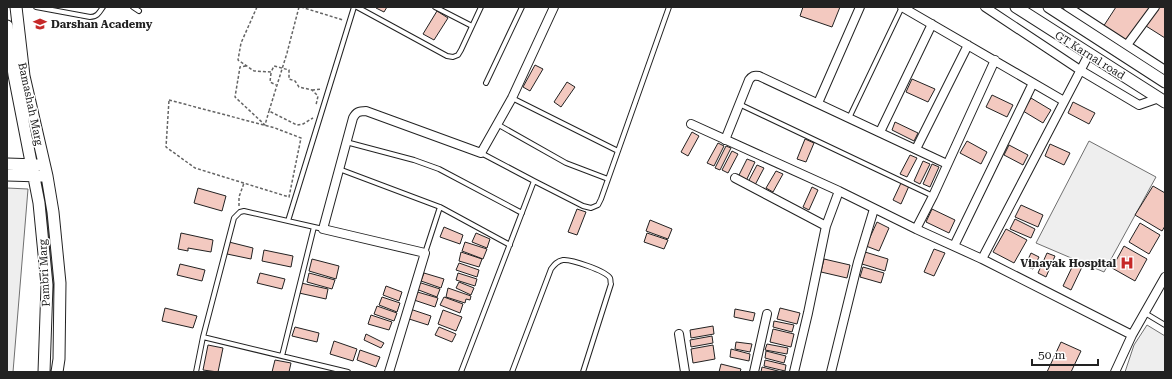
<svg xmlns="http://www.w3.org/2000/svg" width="1172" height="379" viewBox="0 0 1172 379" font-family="'Roboto Serif',serif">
  <rect width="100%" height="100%" fill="#fff"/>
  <path fill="#eee" stroke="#6f6f6f" d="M1089,141l67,36 -52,95 -68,-29z
    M7,188l21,1 -15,183h-6z
    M1147,325l18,11v36h-40l9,-27z"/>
  <path fill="#f3c9c0" stroke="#222" d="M377,7h10l-3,5 -8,-4z
    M803,7h37l-8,20 -32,-11z
    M1116,7h36l-26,35 -23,-15z
    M1159,7h6v31l-19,-12z
    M437,11l11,7 -14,22 -11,-6z
    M535,65l8,4 -13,22 -7,-4z
    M912,79l23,10 -7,13 -22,-10z
    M567,82l8,5 -14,20 -7,-5z
    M992,95l21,10 -6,12 -21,-10z
    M1031,98l20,12 -8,13 -20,-12z
    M1073,102l22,11 -6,11 -21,-11z
    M895,122l23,11 -4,8 -22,-11z
    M692,132l7,4 -11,20 -7,-4z
    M805,139l9,4 -8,19 -9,-3z
    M967,141l20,11 -6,12 -21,-11z
    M718,143l6,3 -10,20 -7,-3z
    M1050,144l20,9 -6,12 -19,-9z
    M1009,145l19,10 -5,10 -19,-10z
    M726,146l5,2 -11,22 -5,-2z
    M732,151l6,3 -10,19 -6,-3z
    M910,155l7,3 -10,19 -7,-3z
    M747,159l8,3 -9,19 -8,-4z
    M923,161l7,3 -10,20 -6,-3z
    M932,164l7,3 -9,20 -7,-3z
    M757,165l7,3 -9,17 -7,-3z
    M776,171l7,3 -10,18 -7,-4z
    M901,183l8,3 -8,18 -8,-4z
    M1153,186l12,7v33l-3,5 -27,-16z
    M812,187l6,3 -9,20 -6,-3z
    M198,188l28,8 -4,15 -28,-8z
    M1021,205l22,10 -5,12 -23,-10z
    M577,209l9,3 -9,23 -9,-3z
    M932,209l23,11 -6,13 -23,-11z
    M1015,219l20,10 -4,9 -21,-9z
    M650,220l22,9 -4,10 -22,-8z
    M877,222l12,6 -10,23 -13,-5z
    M1140,223l20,12 -11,19 -20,-12z
    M444,227l19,8 -3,9 -20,-7z
    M1006,229l21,11 -13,23 -21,-11z
    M181,233l32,7 -2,12 -23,-4v3l-10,-2z
    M476,233l14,6 -3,9 -15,-6z
    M647,233l21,7 -4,9 -20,-7z
    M229,242l24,6 -2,11 -24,-5z
    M465,242l22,7 -4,10 -21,-8z
    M1124,246l23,13 -12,22 -23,-13z
    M934,249l11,4 -11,23 -10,-4z
    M264,250l29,6 -2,11 -29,-6z
    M461,252l21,7 -3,8 -20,-6z
    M865,252l23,7 -3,12 -23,-7z
    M1031,253l8,4 -6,12 -8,-3z
    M1047,253l8,3 -9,21 -8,-4z
    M312,259l27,7 -3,13 -27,-8z
    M824,259l26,6 -3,13 -26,-6z
    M459,263l20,7 -2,7 -21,-7z
    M1074,263l8,4 -11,23 -8,-4z
    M180,264l25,6 -3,11 -25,-6z
    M863,267l21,6 -3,10 -21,-6z
    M260,273l25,6 -3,10 -25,-6z
    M309,273l26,7 -3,9 -25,-7z
    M424,273l20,6 -3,9 -20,-7z
    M458,273l19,6 -2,7 -19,-6z
    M418,282l22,7 -3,8 -21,-8z
    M459,282l15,6 -3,7 -15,-7z
    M301,283l27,6 -2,10 -27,-6z
    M386,286l16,6 -3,9 -16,-6z
    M448,288l23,8 -1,4 -4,-1 -1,4 -19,-6z
    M414,291l24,7 -3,9 -24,-8z
    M382,297l18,6 -3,9 -18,-7z
    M444,297l19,7 -3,9 -20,-8z
    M377,306l20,7 -3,8 -20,-7z
    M165,308l32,8 -4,12 -31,-7z
    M780,308l20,5 -3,11 -20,-5z
    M410,309l21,7 -3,9 -22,-7z
    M735,309l20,4 -2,8 -19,-4z
    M443,310l19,7 -6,14 -18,-7z
    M371,315l21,7 -3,8 -21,-6z
    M774,321l20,4 -2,7 -19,-5z
    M713,326l1,8 -23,4 -1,-8z
    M295,327l24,6 -2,9 -25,-6z
    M439,327l17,7 -4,8 -17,-7z
    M773,329l21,5 -3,13 -21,-5z
    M366,334l18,9 -3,5 -17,-8z
    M712,336l1,7 -22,4 -1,-7z
    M334,341l23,8 -4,12 -23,-7z
    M736,342l16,2 -2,8 -15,-3z
    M1061,342l20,9 -10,21h-24z
    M767,344l21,4 -1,6 -22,-4z
    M208,345l15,3 -5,24 -15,-2z
    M713,345l2,14 -22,4 -2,-14z
    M731,349l19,5 -1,7 -19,-4z
    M360,350l20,7 -4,10 -19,-7z
    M766,351l20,5 -2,7 -19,-5z
    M275,360l16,3 -2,9h-17z
    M765,360l21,5 -1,6 -21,-5z
    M721,364l20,5 -1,3h-21z
    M762,367l20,5h-21z"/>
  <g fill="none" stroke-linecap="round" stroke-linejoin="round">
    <g stroke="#222" stroke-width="6">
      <path id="lane" d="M36,7l54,10c7,0 9,-4 13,-10
        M133,7l6,4
        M357,7l90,49 6,1 5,-2 3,-5 20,-43
        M435,7l37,19
        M486,83l36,-76
        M512,98l106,53
        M739,104l194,92
        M849,118l53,-111
        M497,124l69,39 42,16
        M346,142l68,18 25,9 83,44
        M481,153l53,28
        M339,169l101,38 70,38
        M288,221l66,-214
        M425,253l15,-46
        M1145,313l20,12
        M203,337l31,-119 6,-6 4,-1 79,18
        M282,356l32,-129
        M196,372l7,-35 145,35
        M461,372l73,-191 49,25 8,2 7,-3 3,-6 68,-192
        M512,372l39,-103c3,-4 6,-8 12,-9 8,-1 43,11 47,18 1,2 0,4 1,6l-28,88"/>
    </g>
    <g stroke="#222" stroke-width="10">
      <path id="street" d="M902,7l162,94
        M985,7l95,63 59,35 20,-7
        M1068,7l97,63
        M1127,45l28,-38
        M818,103l42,-96
        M691,124l148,67 77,38 66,30 150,76
        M880,132l52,-108
        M725,140l24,-60c3,-4 5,-5 10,-4l188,88
        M916,149l52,-104
        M735,178l91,48
        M916,229l17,-33 62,-136
        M954,246l79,-163
        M982,259l107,-205
        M679,334l6,38
        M389,372l36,-119 -102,-24 30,-111c3,-6 6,-7 13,-7l115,42 31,-55 42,-91
        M754,372l13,-58
        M794,372l14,-59 18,-87 13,-35
        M831,372l27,-110 16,-53
        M1115,372l17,-37 33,-58"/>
    </g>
    <g stroke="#222" stroke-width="13">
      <path id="secondary" d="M16,7l8,69 23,100 6,36 7,71 -1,76 -2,13
        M1016,7l149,95
        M1049,7l116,75
        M7,26l7,49 25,128 8,82 -3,87
        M7,164l31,1
        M7,175l34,1"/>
    </g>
    <path stroke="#646464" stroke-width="1.5" stroke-dasharray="3 2" stroke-linecap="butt" d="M257,7l-16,36 -3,17 16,11 17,1 3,-6 15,4v9l6,2 4,6 13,3 6,6 -2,9
      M299,7l-12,46 -18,58 28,14 6,-1 10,-6
      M301,7l42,13
      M246,66l-6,1 -5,30 30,28 4,-14
      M271,73l-1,9 6,3
      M312,90l10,-1
      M169,100l106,28 26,10 -12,59 -94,-29 -29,-21z
      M239,206v-9l5,-14"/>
    <use href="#lane" stroke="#fff" stroke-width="4"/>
    <use href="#street" stroke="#fff" stroke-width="8"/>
    <use href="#secondary" stroke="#fff" stroke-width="11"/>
  </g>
  <defs>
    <g id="school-bare" transform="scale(1.08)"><path d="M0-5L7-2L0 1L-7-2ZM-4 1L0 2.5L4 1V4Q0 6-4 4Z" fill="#c62828" stroke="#fff" stroke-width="2.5" paint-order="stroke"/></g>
    <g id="hospital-bare" transform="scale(1.08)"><path d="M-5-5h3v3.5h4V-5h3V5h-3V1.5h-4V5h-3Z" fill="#c62828" stroke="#fff" stroke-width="2.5" paint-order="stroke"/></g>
  </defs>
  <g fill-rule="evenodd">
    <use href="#school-bare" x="40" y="24"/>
    <use href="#hospital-bare" x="1127" y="263"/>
  </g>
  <g text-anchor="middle" stroke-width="3" stroke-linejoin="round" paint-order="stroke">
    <g font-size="11" font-weight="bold" fill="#222" stroke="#fff" text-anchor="start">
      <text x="51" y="28">Darshan Academy</text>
      <text x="1116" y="267" text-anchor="end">Vinayak Hospital</text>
    </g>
    <g font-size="11" fill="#222" stroke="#fff">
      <text transform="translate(1090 55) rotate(32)" y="4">GT Karnal road</text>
      <text transform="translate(31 104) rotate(78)" y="4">Bamashah Marg</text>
      <text transform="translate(44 273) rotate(-93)" y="4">Pambri Marg</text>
    </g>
  </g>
  <rect width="1172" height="379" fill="none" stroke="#222222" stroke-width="16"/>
  <path d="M1032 359v6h66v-6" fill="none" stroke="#222222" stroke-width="2"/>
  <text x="1038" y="359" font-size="12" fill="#222222" stroke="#ffffff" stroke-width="3" paint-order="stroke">50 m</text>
</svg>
